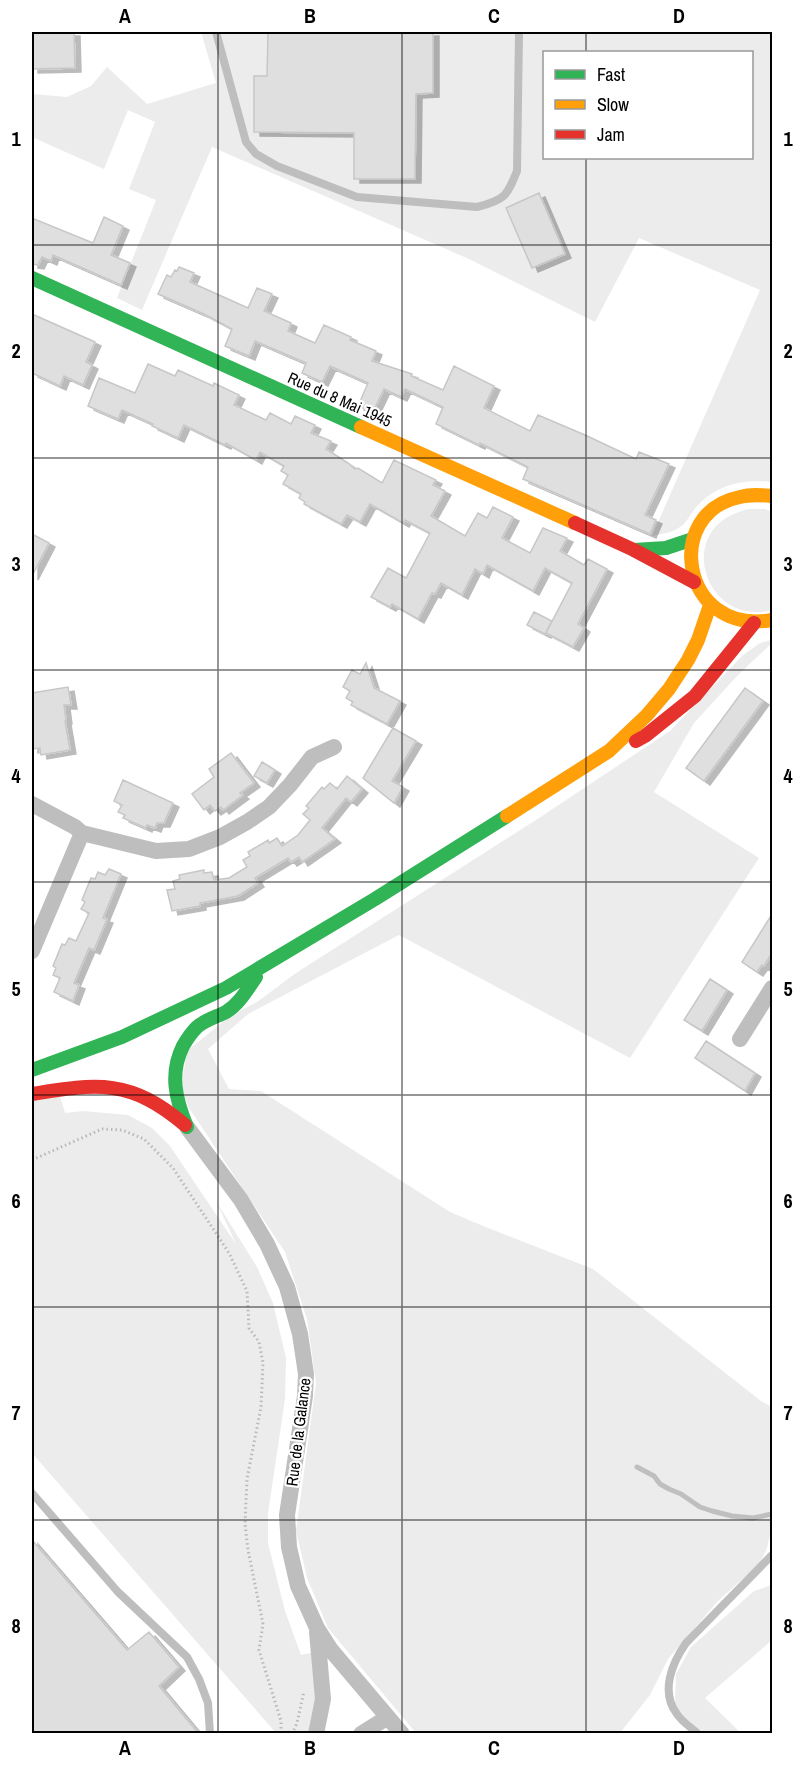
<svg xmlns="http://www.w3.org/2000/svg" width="804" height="1765" viewBox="0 0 804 1765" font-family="'Archivo Narrow',sans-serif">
  <defs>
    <filter id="shadow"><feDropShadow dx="6" dy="4" stdDeviation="0" flood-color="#0004"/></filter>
  </defs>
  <rect width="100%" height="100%" fill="#fff"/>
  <path fill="#ececec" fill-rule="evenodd" d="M201,32h571v450c-28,-3 -54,2 -74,23 -7,7 -10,17 -18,22 -8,6 -19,7 -28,9l108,-246 -121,-52 -44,84 -126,-63 -257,-112 -70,163 -25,-12 39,-98 -27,-11 26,-67 -27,-12 -24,59 -70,-31 -2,-4v-40l35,3 24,-11 16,-19 40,37 69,-21zM544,52h208v106h-208z
    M748,509h17l7,3v98c-5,1 -12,3 -18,2 -43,-1 -68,-58 -35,-89 9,-7 18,-11 29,-14z
    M772,640v3l-34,32 -44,48 -40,69 105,66 -129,200 -231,-123 -151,79 -40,35 21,40 32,2 189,121 38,16 105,41 168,132 11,6v113h-1v10l-4,18 -7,15 -43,39 -49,57 -18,36 -30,38h-204l-88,-105 -21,-50 -11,-47 20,-148 -9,-64 -22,-67 -96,-144 -8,-20 6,-37 43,-35 27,-14 39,-29 240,-153 134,-89 72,-75 18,-13z
    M60,1096l5,17 18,-2 45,4 24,13 18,18 66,98 -20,-43 41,66 16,36 13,55 -1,41 -17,114v30l17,68 16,44 10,-2 6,35 -7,45h-34l-244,-280v-353z
    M772,1585v55l-67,58 36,35h-38l-20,-17 -8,-13 1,-29 15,-27 63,-56z"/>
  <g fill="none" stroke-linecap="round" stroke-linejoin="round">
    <path stroke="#bfbfbf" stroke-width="5" d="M637,1467l17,9 6,8 9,5 12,5 19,13 12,4 20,5 21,2 19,-4"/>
  </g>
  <path fill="#dfdfdf" stroke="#c7c7c7" stroke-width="1.5" filter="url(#shadow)" d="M32,32h42l1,36 -43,1z
    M268,32h165v61l-17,1 -1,85h-61v-46l-100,-1v-56h13z
    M539,193l26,61 -33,14 -26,-60z
    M104,217l19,9 -12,29 19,8 -9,22 -68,-30 -2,6 -9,-4 -4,8 -6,-1v-46l61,25z
    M179,267l15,6 -4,9 58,26 9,-20 15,6 -8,17 27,12 -3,8 27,12 9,-18 27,12 -1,3 26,11 -4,10 40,13 -1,2 32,14 11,-24 40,20 -10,22 46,23 8,-16 47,20 51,24 3,-7 30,12 -24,51 11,5 -6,14 -127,-55 5,-12 -48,-24 -1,2 -43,-21 7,-17 -38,-18 -4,8 -17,-8 -11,23 -15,-6 10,-23 -38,-17 -8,16 -20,-9 4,-10 -51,-22 -6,15 -24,-10 7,-17 -28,-15 -46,-20 9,-19 4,2 4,-7 2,1z
    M32,314l63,28 -9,20 6,3 -9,20 -19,-9 -4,10 -28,-13z
    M148,364l27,12 3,-6 35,16 1,-3 25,12 -5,10 32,15 4,-7 21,11 4,-8 20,9 -4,8 20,8 -5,8 22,14 7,6 3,-1 24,15 12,-23 42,20 -3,5 12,6 -14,25 34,20 13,-23 9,5 6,-11 20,10 -11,21 28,15 13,-25 24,10 -7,13 24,14 4,-6 19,10 -29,55 6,4 -11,19 -27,-14 26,-50 -27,-15 -12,23 -46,-26 -4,9 -8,-5 -13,26 -21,-12 -6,11 -3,-1 -14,26 -26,-15 -2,3 -19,-10 17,-29 18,10 24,-45 -25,-13 -2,3 -33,-19 -10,18 -13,-7 -6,9 -37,-20 1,-2 -6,-4 2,-4 -18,-10 5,-9 -7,-4 3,-5 -24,-14 -4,8 -30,-17 -1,2 -41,-20 -6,13 -26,-12 1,-2 -31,-14 -4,9 -30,-13 11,-28 36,15z
    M32,534l17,9 -17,33z
    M534,612l18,9 -7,13 -18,-9z
    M366,663l8,25 26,13 -13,23 -36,-19 2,-3 -7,-4 4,-7 -7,-4 9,-17 8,4z
    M68,687l3,18h-7l2,15 -1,1 5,29 -29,5 -1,-7 -8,1v-56z
    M745,688l18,13 -59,80 -18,-13z
    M393,728l23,13 -24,40 11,6 -9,16 -31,-25z
    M231,753l23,30 -14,10 3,2 -20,15 -2,-3 -6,4 -5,-6 -6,5 -12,-16 22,-17 -5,-8z
    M262,762l13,8 -8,13 -13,-7z
    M347,776l15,13 -11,13 -5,-4 -24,30 13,11 -33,23 -3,-5 -8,5 -3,-4 -33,20 3,5 -20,13 -38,7v3l-28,5 -5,-21 8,-1 -2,-8 7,-2 -1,-4 25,-5v3l8,-1 2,8 15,-2 18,-11 -4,-7 7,-4 -2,-4 20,-12 1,3 8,-5 5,8 16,-11 12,-15 -7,-6 6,-6 -3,-2 16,-19 2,2 6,-6 7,6z
    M123,780l50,23 -9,20h-7l-2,5 -8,-3 -1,3 -23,-10 2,-3 -7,-3 4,-7 -8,-4z
    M109,869l12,5 -18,44 4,1 -13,31 -5,-2 -15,35 5,2 -6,16 -19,-9 6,-14 -7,-3 3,-7 -3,-2 9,-22 3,1 4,-7 7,3 13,-28 -8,-4 4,-7 -3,-2 9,-22 4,1 3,-7 7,3z
    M772,914v39l-8,13 -2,-1 -5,7 -15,-10z
    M710,979l17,11 -25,41 -18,-11z
    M706,1041l49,32 -10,18 -50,-33z
    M32,1540l95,110 22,-18 30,35 -20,19 40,48h-167z"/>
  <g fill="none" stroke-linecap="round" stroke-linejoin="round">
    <path stroke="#b9b9b9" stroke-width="3" stroke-dasharray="1.5 3" stroke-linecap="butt" d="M32,1160l70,-31 20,1 22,9 29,29 56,85 18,38 2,37 10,14 4,21 -2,44 -14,72 -2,45 3,26 15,74 -4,26 22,71v13
      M292,1734l5,-11 7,-32"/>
    <path stroke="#bebebe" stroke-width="8" d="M216,32l30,110 10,12 21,12 80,31 120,10c28,-7 30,-11 40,-36l2,-139
      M32,1493l86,99 69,65 12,22 9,24 2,31
      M698,1734c-6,-6 -16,-12 -21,-20 -17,-22 -5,-51 9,-71l86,-88"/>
    <path stroke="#bebebe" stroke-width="16" d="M32,804l43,23 7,6 74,18 33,-2 31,-12 27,-15 22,-15 21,-22 22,-28 22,-10
      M32,951l50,-118
      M740,1039l32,-51
      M187,1127l54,73 26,44 20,43 13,47 6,40 -1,22 -18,119 2,32 9,39 19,42 14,22 71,84
      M316,1734l7,-35 -6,-67
      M361,1734l27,-17"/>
    <path stroke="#30b455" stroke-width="14" d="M32,278l329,149
      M634,550l32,-2 27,-9
      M32,1070l90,-33 104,-49 149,-89 132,-83
      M187,1127c-11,-27 -18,-53 -4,-81 4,-7 8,-13 14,-19 8,-7 19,-10 29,-15 13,-8 21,-22 30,-35"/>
    <path stroke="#ff9f0a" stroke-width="14" d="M361,427l214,96
      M772,496c-11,-1 -21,-2 -32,1 -78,15 -59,139 32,123
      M507,816l102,-65 38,-36 22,-26 19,-29 10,-20 12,-35"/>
    <path stroke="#e5322d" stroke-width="14" d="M575,523l59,27 60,32
      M636,741l9,-5 50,-40 59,-73
      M32,1094c66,-11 99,-15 153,31"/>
  </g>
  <path fill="none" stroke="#000" stroke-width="1.5" stroke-opacity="0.55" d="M218,32v1702M402,32v1702M586,32v20M586,158v1576M32,245h740M32,458h740M32,670h740M32,882h740M32,1095h740M32,1307h740M32,1520h740"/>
  <g text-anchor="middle" stroke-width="4.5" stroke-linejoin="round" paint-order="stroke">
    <g font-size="16" fill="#000" stroke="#fff">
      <text transform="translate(340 399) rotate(24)" y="6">Rue du 8 Mai 1945</text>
      <text transform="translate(298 1432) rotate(-83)" y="6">Rue de la Galance</text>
    </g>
  </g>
  <rect width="804" height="1765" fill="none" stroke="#ffffff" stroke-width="66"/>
  <rect x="543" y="51" width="210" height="108" fill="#ffffff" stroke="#999999" stroke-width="1.5"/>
  <rect x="555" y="70" width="30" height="9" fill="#30b455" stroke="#999999" stroke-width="1.5"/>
  <text x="597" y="81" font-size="18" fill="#000000">Fast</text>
  <rect x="555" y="100" width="30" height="9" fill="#ff9f0a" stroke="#999999" stroke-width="1.5"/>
  <text x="597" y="111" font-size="18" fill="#000000">Slow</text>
  <rect x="555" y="130" width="30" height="9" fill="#e5322d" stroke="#999999" stroke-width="1.5"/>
  <text x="597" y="141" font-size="18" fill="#000000">Jam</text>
  <rect x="33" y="33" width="738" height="1699" fill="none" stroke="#000" stroke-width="2"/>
  <g font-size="20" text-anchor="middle" font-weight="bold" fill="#000">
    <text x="125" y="23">A</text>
    <text x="310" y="23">B</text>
    <text x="494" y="23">C</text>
    <text x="679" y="23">D</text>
    <text x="16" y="146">1</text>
    <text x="788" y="146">1</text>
    <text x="16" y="358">2</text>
    <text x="788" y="358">2</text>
    <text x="16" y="571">3</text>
    <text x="788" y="571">3</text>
    <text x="16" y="783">4</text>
    <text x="788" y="783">4</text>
    <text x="16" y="996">5</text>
    <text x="788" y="996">5</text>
    <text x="16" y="1208">6</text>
    <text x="788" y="1208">6</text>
    <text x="16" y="1420">7</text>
    <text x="788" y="1420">7</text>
    <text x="16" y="1633">8</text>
    <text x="788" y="1633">8</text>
    <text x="125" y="1755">A</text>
    <text x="310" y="1755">B</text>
    <text x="494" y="1755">C</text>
    <text x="679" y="1755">D</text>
  </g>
</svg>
